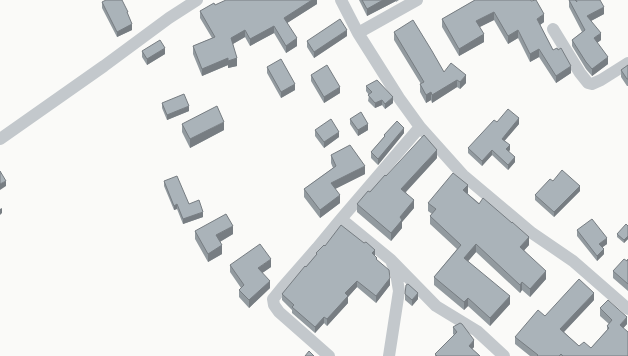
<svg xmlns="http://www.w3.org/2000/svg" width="628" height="356" viewBox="0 0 628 356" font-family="'Varela Round',sans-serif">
  <rect width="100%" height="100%" fill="#fafaf8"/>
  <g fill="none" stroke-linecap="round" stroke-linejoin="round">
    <path stroke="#c3c8cc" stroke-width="12" d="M341,0l17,33 41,65 21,29 43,48 69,58 41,28 55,48
      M553,29l27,44 8,10 4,1 9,-4 27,-17
      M358,33l59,-33
      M0,139l104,-73 65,-48 28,-18
      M341,219l50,41 45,46 41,25 27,25
      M329,356l-50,-44 -5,-7 -1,-6 9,-11 35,-40 24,-29 79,-92
      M389,356l10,-65 -3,-18 -4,-10"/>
  </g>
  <path fill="#929a9f" d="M317,0v4l-30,19 10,23 -11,7 -12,-20 -24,13 -5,-9 -12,7 4,22 -9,2v-3l-26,11 -9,-22v-8l19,-8 -12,-20v-7l15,-6z
    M359,0h40l-3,2v-1l-29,15z
    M475,0l69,22 -4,3 13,25 18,23 -15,10 -17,-26 -9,5 -12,-24 -10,6 -14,-24 -15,7 5,15 -25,14 -17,-29v-8z
    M569,0l35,14 -13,7 10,19 -4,3 11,21 -16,12 -6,-7 -14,-23v-6l10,-8 -13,-25z
    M102,2l26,13 4,15 -15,7 -15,-29z
    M394,32l38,21 12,19 22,11 -6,6 -3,-2 -25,16 -1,-3 -5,3 -6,-11v-8h1l-27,-44z
    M347,36l-33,22 -7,-11v-6z
    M142,51l23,3 -18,11 -5,-8z
    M628,65v21h-1l-6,-9v-7z
    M267,67l28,23 -14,8 -14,-25z
    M311,75l29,18 -16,10 -13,-22z
    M366,86l27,17 -8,6 -3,-4 -7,3 -7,-7 1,-6 -3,-4z
    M162,103l27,8 -22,9 -5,-12z
    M350,119l18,11 -10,6 -8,-12z
    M497,122l22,2 -15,17 6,9 -1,1 6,11 -7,8 -16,-15 -10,11 -14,-13v-5z
    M182,124l42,6 -34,18 -8,-16z
    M315,130l24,7 -15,11 -9,-12z
    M404,133l-26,32 -7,-7v-6l13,-15v-2z
    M331,155l34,19 -30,15 5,14 -20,15 -16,-21v-8l29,-21 -2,-5z
    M437,158l-31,34 8,16 -12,14v6l-11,13 -34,-29v-8l29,-28z
    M164,181l25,23 14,13 -20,7 -6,-15 -3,1 -10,-24z
    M580,191l-26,26 -19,-17v-5z
    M467,193l62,52 -5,5 22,29 -16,18 -8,-7 -2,3 -44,-41 -8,9 42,43 -20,22 -22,-20 -4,4 -30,-25v-8l23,-28 -27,-25v-8l2,-2 -4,-3v-8l40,-10z
    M628,226v13l-4,4 -7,-6v-3z
    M577,230l30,14 -5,3 2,7 -7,7 -20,-25z
    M195,231l38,3 -13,8 2,12 -14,8 -13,-23z
    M325,246l50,10 15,29 -14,18 -19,-16 -9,10v6l-21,23 -3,-3 -9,10 -23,-20v-3l-10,-10v-6l34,-39v-2z
    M628,259v32l-15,-13v-7z
    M230,265l41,2 -9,6 8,15 -21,20 -10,-11v-7l2,-2 -11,-16z
    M405,294l13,5 -6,7 -7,-6z
    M594,300l-30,32 15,14 12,2 16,-18v-4l2,-2 -9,-8v-8l27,16 -4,4 5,28h-98l-15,-12v-7l30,-21z
    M453,327l21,20 -2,2 8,7h-45v-2l19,-19 -1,-1z"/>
  <path fill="#777d82" d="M312,0h5v4l-33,21v-7z
    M383,0h13v1l-29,15v-7z
    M604,7v7l-17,9v-7z
    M494,12v8l-18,9v-8z
    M544,14v8l-7,5v-8z
    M132,24v6l-15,7v-5z
    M274,26v7l-24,13v-7z
    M245,30v7l-14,8v-7z
    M347,30v6l-33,22v-6z
    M518,30v8l-10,6v-8z
    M601,33v7l-7,5v-7z
    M484,34v8l-25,14v-7z
    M297,38v8l-11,7v-7z
    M165,48v6l-18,11v-6z
    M539,49v8l-9,5v-8z
    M608,57v7l-16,12v-7z
    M228,58v7l-26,11v-7z
    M237,58v8l-9,2v-7z
    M571,66v7l-15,10v-7z
    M466,75v8l-6,6v-7z
    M457,80v7l-25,16v-8z
    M295,84v6l-14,8v-6z
    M340,87v6l-16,10v-6z
    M431,92v8l-5,3v-8z
    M393,97v6l-8,6v-5z
    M382,100v5l-7,3v-5z
    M189,106v5l-22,9v-5z
    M519,118v6l-17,20v-5z
    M224,122v8l-34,18v-9z
    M368,124v6l-10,6v-6z
    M404,128v5l-26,32v-6z
    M339,132v5l-15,11v-6z
    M510,145v5l-4,4v-5z
    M437,150v8l-36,39v-8z
    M492,150v5l-10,11v-5z
    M515,157v5l-7,8v-5z
    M365,166v8l-34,17v-8z
    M6,181v5l-6,4v-6z
    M468,185v8l-5,5v-8z
    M580,186v5l-26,26v-5z
    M340,195v8l-20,15v-8z
    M414,200v8l-12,14v6l-11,13v-8l9,-16z
    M177,204v5l-3,1v-4z
    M2,208v5l-2,2v-6z
    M203,212v5l-20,7v-5z
    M233,226v8l-17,10v-9z
    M628,236v3l-4,4v-3z
    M529,237v8l-9,10v-8z
    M607,238v6l-8,6v-6z
    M476,244v8l-12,14v-8z
    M222,245v9l-14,8v-8z
    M604,249v5l-7,7v-5z
    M375,250v6l-3,-3z
    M271,259v8l-13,9v-8z
    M546,271v8l-16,18v-8z
    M390,278v7l-14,18v-7z
    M270,281v7l-21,20v-8z
    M357,281v6l-9,10v6l-21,23v-7l18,-26z
    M522,282v8l-2,3v-8z
    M418,293v6l-6,7v-6z
    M594,293v7l-34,36v-7z
    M510,296v8l-20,22v-8z
    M468,298v8l-4,4v-8z
    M324,317v6l-9,10v-6z
    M627,317v7l-7,8v-7z
    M474,340v7l-5,5v-6z"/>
  <path fill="#aab3b9" stroke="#777d82" d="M106,0h16l6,12h-1l5,12 -15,8 -15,-30z
    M226,0h86l-28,18 13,20 -11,8 -12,-20 -24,13 -5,-9 -14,8 6,20 -9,3v-3l-26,11 -9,-23 22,-9 -15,-26 14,-8 1,2z
    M362,0h21l-16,9z
    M475,0h56v1l5,-1 8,14 -7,5 16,31 4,-2 1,2 3,-2 10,18 -15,10 -17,-27 -9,5 -12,-24 -10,6 -14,-24 -18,9 8,13 -25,15 -17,-30z
    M569,0h6l2,2 -1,-2h24l4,7 -17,9 14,17 -7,5 14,19 -16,12 -6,-7 -14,-22 13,-10z
    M340,19l7,11 -33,22 -7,-11z
    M413,20l19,31 12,21 7,-9 15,12 -6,7 -3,-2 -25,15 -1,-3 -5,3 -6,-11 4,-2 -30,-50z
    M160,40l5,8 -18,11 -5,-8z
    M281,59l14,25 -14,8 -14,-25z
    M327,65l13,22 -16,10 -13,-22z
    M628,65v14h-1l-6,-9z
    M377,80l16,17 -8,7 -3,-4 -7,3 -7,-8 4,-3 -6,-6z
    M184,94l5,12 -22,9 -5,-12z
    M217,106l7,16 -34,17 -8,-15z
    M508,109l11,9 -17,21 8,6 -4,4 9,8 -7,8 -16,-15 -10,11 -14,-13 26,-28 3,2z
    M361,112l7,12 -10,6 -8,-11z
    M331,119l8,13 -15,10 -9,-12z
    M397,121l7,7 -26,31 -7,-7 14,-16 -1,-1z
    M424,135l13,15 -36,39 13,11 -14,17 2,3 -11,13 -34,-29 11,-13 2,1 15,-17 1,1z
    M350,145l15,21 -34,17 9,12 -20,15 -16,-21 32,-23 -5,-11z
    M562,170l18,16 -26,26 -19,-17 15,-16 3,2z
    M0,171l6,10 -6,3z
    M453,173l15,12 -5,5 16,14 4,-6 29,25v-1l17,15 -9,10 26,24 -16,18 -8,-7 -2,3 -44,-41 -12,14 46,38 -20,22 -22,-20 -4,4 -30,-25 27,-32 -31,-29 6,-7 -8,-6z
    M177,176l12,28 10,-4 4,12 -20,7 -6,-15 -3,2 -10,-25z
    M226,214l7,12 -17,9 6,10 -14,9 -13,-23z
    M592,219l15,19 -8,6 5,5 -7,7 -20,-26z
    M626,224l2,2v10l-4,4 -7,-6z
    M341,225l23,18 2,-1 9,8 -3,3 5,5 -1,1 13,11 1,8 -14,18 -19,-15 -12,12 3,3 -21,23 -3,-2 -9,10 -23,-20 2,-2 -12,-11 23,-28 1,1 11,-13 -1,-1 8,-8 1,1z
    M260,244l11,15 -13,9 12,13 -21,19 -10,-10 5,-5 -14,-20z
    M624,259l3,2 1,-2v25l-15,-13z
    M579,279l15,14 -34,36 19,17 5,-4 7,6 18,-20 -2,-2 5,-6 -12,-12 8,-8 19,17 -7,8 8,7v24h-65l-2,-2 -2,2h-22l1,-1 -23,-18 23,-27 7,6z
    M408,284l10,9 -6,7 -7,-6 1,-9z
    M460,323l2,1 12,16 -5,6 11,10h-43l-2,-2 22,-22 -4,-5z
    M309,351l5,5h-9z"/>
</svg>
